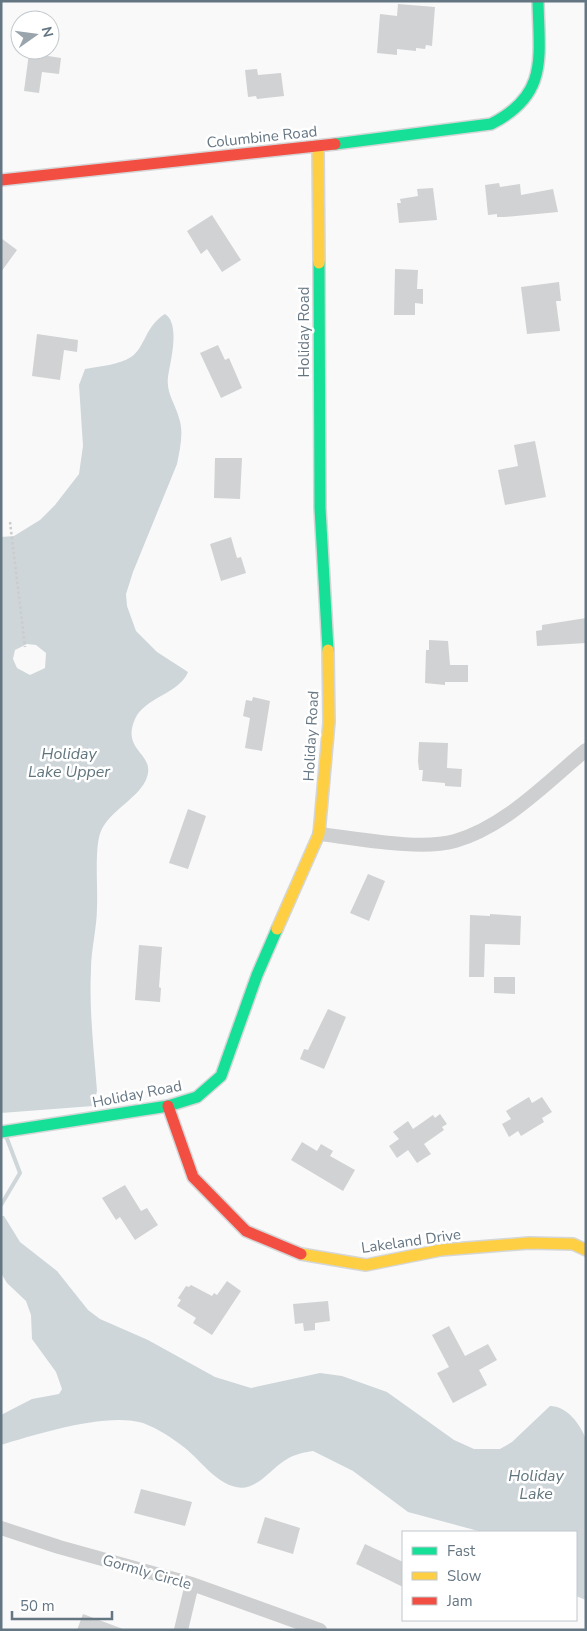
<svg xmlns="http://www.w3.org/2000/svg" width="587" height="1631" viewBox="0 0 587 1631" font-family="'Nunito Sans',sans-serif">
  <rect width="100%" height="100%" fill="#f9f9f9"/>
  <path fill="#ced6d9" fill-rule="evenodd" d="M165,314c16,10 5,48 3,63 -2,16 7,26 11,41 5,14 1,31 -2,46l-44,108 -7,22 1,12 9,25 21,21 31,20c-9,22 -43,25 -53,47 -14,32 20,34 12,58 -6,20 -37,33 -46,54 -7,16 -3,57 -4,76 0,21 -6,42 -6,63 -2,41 3,81 6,121l-4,15 -92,7v-576l13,-1 26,-16 15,-15 24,-31 4,-28 -4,-61 6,-16c15,-3 34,-4 46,-12 14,-9 14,-31 34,-43zM27,644l9,1 10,8 -1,15 -15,7 -13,-7 -4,-9 2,-9z
    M1,1216h3l16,26 37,29 31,39 12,9 48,21 67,37 36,11 69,-15 22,3 45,16 67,48 20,9h26l12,-7 38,-36c17,0 30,18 36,33v161l-10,-4v-64h-94l-74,-20 -55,-41 -40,-20c-9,1 -21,4 -29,10 -14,9 -29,31 -48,26 -20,-4 -35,-26 -51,-39 -13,-10 -26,-19 -42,-25 -36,-11 -106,11 -142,22v-30l31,-16 27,-5 3,-5 -6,-17 -24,-33 -1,-24 -5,-14 -19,-18 -6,-10z"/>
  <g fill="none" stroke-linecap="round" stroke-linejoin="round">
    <path stroke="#ced6d9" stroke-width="4" d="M1,1205l19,-32 -14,-37"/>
  </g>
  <path fill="#d0d2d3" d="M398,4l37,3 -3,39 -6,-1 -1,4 -9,-1v3l-19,-2v6l-20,-2 3,-39 17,2z
    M29,53l32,5 -2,16 -17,-2 -3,21 -15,-2z
    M257,69l1,6 23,-2 3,23 -27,3 -1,-3 -8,1 -3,-27z
    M499,183l1,4 20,-3 1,11 32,-6 5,23 -54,5h-7v-3l-9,1 -3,-30z
    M433,188l4,32 -38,3 -2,-20h4l-1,-4 18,-3 -1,-7z
    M212,215l29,45 -19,12 -15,-23 -6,5 -14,-23z
    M1,238l16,12 -16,22z
    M395,269l23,1 -1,19h6v15l-8,-1v12h-21z
    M559,282l2,19h-5l4,30 -33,3 -6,-47z
    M37,334l41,6 -1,12 -13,-2 -4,30 -28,-4z
    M218,345l7,15 4,-2 13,30 -21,10 -21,-45z
    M535,441l11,56 -41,8 -7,-35 20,-4 -4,-21z
    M215,458h27l-2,41 -26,-1z
    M231,537l6,21 4,-1 5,16 -25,8 -11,-37z
    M586,618v25l-49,3 -1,-15 6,-1v-5z
    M429,640l19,1 2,24h18v17h-23v3l-20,-2 1,-33h3z
    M253,697l17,4 -8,50 -17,-3 5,-30 -7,-2 3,-16 6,1z
    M419,742l29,1 -1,25 15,1 -1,18 -16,-1v-3l-23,-2 1,-11h-4l-1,-9z
    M188,809l18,7 -18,53 -19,-6z
    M368,874l17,7 -16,40 -19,-8z
    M490,914l31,2 -1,29 -35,-1 -1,33h-15l1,-62 20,1z
    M139,945l23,2 -3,40 2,1 -1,14 -25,-2z
    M494,977h21v17l-21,-1z
    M328,1009l18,8 -22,52 -24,-10 4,-10 4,1z
    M529,1097l3,6 10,-6 10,15 -10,6 2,4 -23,14 -3,-5 -9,6 -7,-13 9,-5 -5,-8z
    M440,1114l7,10 -5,3 2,3 -20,14 7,10 -14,9 -9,-13 -11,8 -8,-12 10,-7 -6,-7 15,-11 5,8 20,-14 2,3z
    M302,1142l15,9 4,-7 12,7 -3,5 25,14 -12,21 -52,-31z
    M125,1185l16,26 6,-3 11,17 -23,15 -15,-23 -4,3 -14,-22z
    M227,1281l14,10 -29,44 -19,-12 3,-5 -19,-12 4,-6 -3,-2 8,-12 3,1 2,-2 21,11 2,-3 3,2z
    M328,1301l2,20 -15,2v7l-11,1 -1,-8 -8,1 -2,-20z
    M449,1326l16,30 23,-12 9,16 -18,10 8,15 -34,18 -16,-30 12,-6 -17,-32z
    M141,1489l51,13 -7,24 -51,-13z
    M265,1517l35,11 -7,26 -36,-11z
    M365,1544l38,18v25l-47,-23z
    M83,1614l40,15v1h-46z"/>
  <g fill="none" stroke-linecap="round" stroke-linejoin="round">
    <g stroke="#d5d6d7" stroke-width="14">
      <path id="fast" d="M335,144l156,-20c58,-29 48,-67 47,-123
        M319,263l1,245 8,142
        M1,1132l167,-26 29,-9 24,-21 36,-101 20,-46"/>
    </g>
    <g stroke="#d5d6d7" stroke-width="14">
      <path id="slow" d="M318,146l1,117
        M277,929l42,-95 10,-112 -1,-72
        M301,1254l65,11 75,-15 88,-7 44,1 13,6"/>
    </g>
    <g stroke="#d5d6d7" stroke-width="14">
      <path id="jam" d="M1,180l334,-36
        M168,1106l25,71 53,54 55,23"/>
    </g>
    <path stroke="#cbcccd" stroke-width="2.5" stroke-dasharray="2.5 2.5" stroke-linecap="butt" d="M10,522l15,125"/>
    <path stroke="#cecfd0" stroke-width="14" d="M319,834c38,4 100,17 136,7 51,-15 91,-58 131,-91
      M1,1528l58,19 133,37 128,46
      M181,1630l11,-46"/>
    <use href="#fast" stroke="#16e098" stroke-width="11"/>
    <use href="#slow" stroke="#ffcf43" stroke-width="11"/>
    <use href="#jam" stroke="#f24e42" stroke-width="11"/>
  </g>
  <g text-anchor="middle" stroke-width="5" stroke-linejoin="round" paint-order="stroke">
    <g font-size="15" fill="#657683" stroke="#fff">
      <text transform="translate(262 137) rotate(-6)" y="5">Columbine Road</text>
      <text transform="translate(304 332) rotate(-90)" y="5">Holiday Road</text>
      <text transform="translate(311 736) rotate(-87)" y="5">Holiday Road</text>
      <text transform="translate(137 1094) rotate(-11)" y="5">Holiday Road</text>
      <text transform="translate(411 1241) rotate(-8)" y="5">Lakeland Drive</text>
      <text transform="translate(147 1572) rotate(16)" y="5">Gormly Circle</text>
    </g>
    <g font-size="16" font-style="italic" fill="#60757c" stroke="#fff">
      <text x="69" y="759">Holiday<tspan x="69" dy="18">Lake Upper</tspan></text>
      <text x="536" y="1481">Holiday<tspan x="536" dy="18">Lake</tspan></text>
    </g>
  </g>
  <rect width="587" height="1631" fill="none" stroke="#657683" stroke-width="5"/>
  <rect x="402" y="1531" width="175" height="90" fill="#ffffff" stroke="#c1c8cd"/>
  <rect x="412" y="1547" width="25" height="8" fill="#16e098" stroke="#c1c8cd"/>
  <text x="447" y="1556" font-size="15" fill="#657683">Fast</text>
  <rect x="412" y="1572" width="25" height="8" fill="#ffcf43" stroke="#c1c8cd"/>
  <text x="447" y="1581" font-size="15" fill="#657683">Slow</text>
  <rect x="412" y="1597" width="25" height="8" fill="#f24e42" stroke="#c1c8cd"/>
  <text x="447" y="1606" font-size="15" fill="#657683">Jam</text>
  <g transform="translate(35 35) rotate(76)"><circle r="24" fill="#ffffff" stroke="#c1c8cd"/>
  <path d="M0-4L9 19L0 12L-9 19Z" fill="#99a4ac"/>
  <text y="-8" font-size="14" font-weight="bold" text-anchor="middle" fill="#657683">N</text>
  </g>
  <path d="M12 1611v8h100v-8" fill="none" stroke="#657683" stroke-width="2.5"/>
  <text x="20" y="1611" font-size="15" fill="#657683" stroke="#ffffff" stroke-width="4" paint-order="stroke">50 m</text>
</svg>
